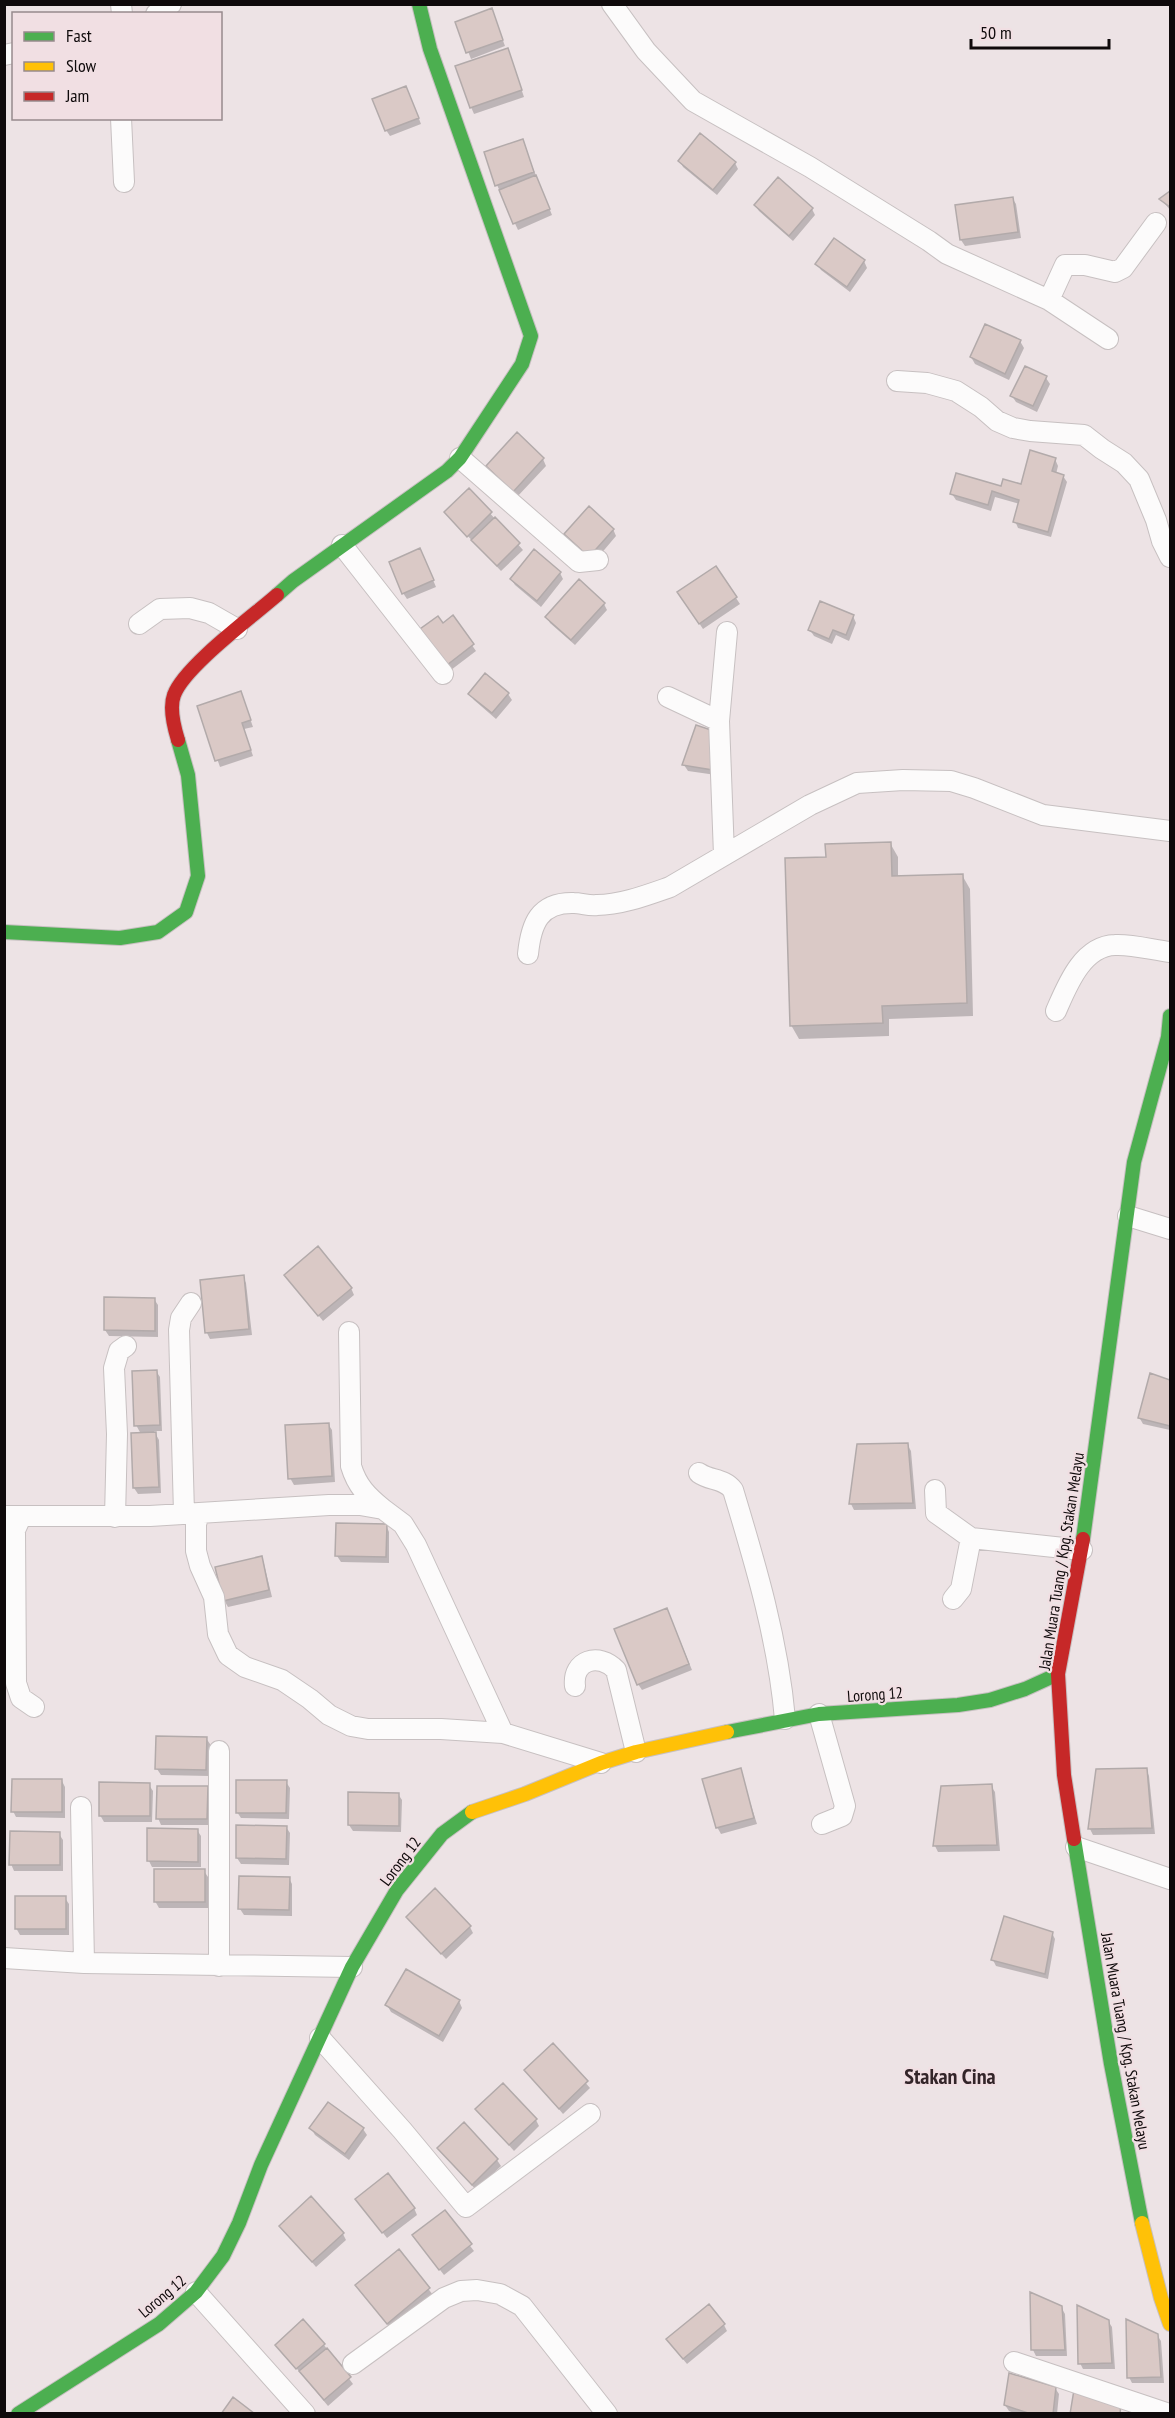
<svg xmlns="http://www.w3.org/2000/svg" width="1175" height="2418" viewBox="0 0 1175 2418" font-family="'PT Sans Narrow',sans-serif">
  <rect width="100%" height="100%" fill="#ede3e5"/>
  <path fill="#0003" d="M494,16l11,30 -34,13 -14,-36z
    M510,56l14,41 -50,17 -3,-7z
    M409,93l12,31 -31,12 -4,-6z
    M522,141l30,74 -34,15 -21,-45z
    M680,161l55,2 3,6 -21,26 -34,-28z
    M1170,193v17l-9,-11z
    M1012,198l4,6 5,34 -56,8 -4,-6 -4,-34z
    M755,205l57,4 3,6 -22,26 -34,-30z
    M864,261l3,7 -17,24 -29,-22 -4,-6z
    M1020,341l4,7 -15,32 -34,-16 -4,-7z
    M1025,368l21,10 4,6 -13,28 -21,-10 -4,-6z
    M517,435l26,24 3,7 -29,31 -26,-25 -4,-6z
    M1055,459l3,7 -2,8 7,2 4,6 -16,55 -33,-9 -3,-7 5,-17 -25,-7 -4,14 -35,-11 -4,-6 70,-8z
    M469,490l54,60 -22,21 -56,-59z
    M613,529l3,7 -22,26 -24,-21 -4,-7z
    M423,556l13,31 -29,12 -4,-6z
    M716,568l24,36 -37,25 -20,-30z
    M560,573l3,6 -22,28 -26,-22 -4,-6z
    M604,604l3,6 -32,35 -25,-22 -3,-6z
    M853,616l3,7 -7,18 -13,-6 -4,9 -18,-8 -4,-6z
    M453,618l23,33 -25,19 -25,-35z
    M241,693l12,34 -9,2 9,27 -33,11 -21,-60z
    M470,694h38l4,6 -16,19 -22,-19z
    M696,727l20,48 -28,-4 -4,-6z
    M890,843l8,14v20l64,-2 8,14 3,127 -84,3v17l-90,3 -8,-14 36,-167z
    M286,1275l65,13 3,7 -31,26z
    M243,1277l3,6 6,52 -42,4 -3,-6 -6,-52z
    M154,1299l4,6v32l-49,-1 -4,-6z
    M156,1371l4,6 2,54h-8l5,9 2,53 -23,1 -4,-6 7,-54 -5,-9z
    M1151,1375l19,6v49l-27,-6 -4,-7z
    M328,1424l4,6 3,52 -41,3 -4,-7z
    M907,1444l4,7 5,58 -62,1 -3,-6z
    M337,1525h49l3,7v31l-48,-1 -4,-6z
    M261,1558l3,6 8,33 -44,10 -4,-7z
    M670,1616l22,54 -50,20 -4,-6z
    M206,1738l4,6 -1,32 -48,-1 -4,-6z
    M1146,1769l3,7 6,58 -62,1 -3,-6z
    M740,1770l17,54 -36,10 -4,-7z
    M62,1781l3,6v31l-49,-1 -3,-6z
    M286,1782l4,6 -1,31 -48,-1 -4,-6z
    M149,1785l4,6 -1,31h-48l-4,-7z
    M991,1786l4,6 5,59 -62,1 -3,-6z
    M207,1788l3,6v31h-49l-3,-7z
    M398,1794l4,6 -1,32 -48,-1 -4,-6z
    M286,1827l4,6 -1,32 -48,-1 -4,-6z
    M197,1830l4,6v31h-49l-3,-6z
    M59,1834l4,6v31h-49l-3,-7z
    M204,1871l4,6v31h-49l-4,-7z
    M289,1878l3,6v32l-48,-1 -4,-6z
    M65,1898l4,6v31h-49l-4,-7z
    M407,1917l63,10 3,6 -27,26z
    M1052,1933l3,6 -7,40 -52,-13 -3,-6z
    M459,2001l3,7 -19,34 -52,-30 -4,-7z
    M553,2045l37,43 -27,26 -37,-44z
    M477,2109l59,11 3,6 -25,25z
    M311,2128l52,1 4,6 -18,25 -34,-25z
    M439,2149l58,11 4,6 -25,24z
    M361,2205l53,3 3,7 -30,23z
    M444,2212l30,39 -30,24 -26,-33z
    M281,2226l62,8 3,6 -30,27z
    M399,2251l34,44 -42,34 -30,-38z
    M1061,2307l4,7 2,42h-31l-3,-6z
    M1108,2321l4,6 3,42h-32l-3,-6z
    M724,2325l3,6 -40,33 -15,-18z
    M1157,2335l4,6 3,42h-32l-3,-6z
    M277,2345h47l29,39 -25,22z
    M1055,2388l4,6 -2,20h-41l-7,-3 -4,-6z"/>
  <path fill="#dac9c6" stroke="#b2aaaa" stroke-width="1.5" d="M492,8l11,32 -37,13 -11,-31z
    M508,48l14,42 -52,18 -15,-42z
    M406,86l13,32 -34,13 -13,-32z
    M700,133l36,29 -23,28 -35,-29z
    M523,139l11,33 -39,14 -11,-34z
    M536,175l14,34 -37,15 -14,-34z
    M778,177l35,31 -24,28 -35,-31z
    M1170,191v16l-11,-8z
    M1013,197l5,35 -58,8 -5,-35z
    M834,238l31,22 -18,27 -32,-23z
    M985,324l36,16 -16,34 -35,-17z
    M1025,366l22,10 -14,30 -23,-10z
    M517,432l27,26 -31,34 -27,-26z
    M1030,450l26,8 -4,13 12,4 -16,57 -35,-10 6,-22 -27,-9 -4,14 -38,-11 6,-21 45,13 2,-7 18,5z
    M469,488l23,24 -25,25 -23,-25z
    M589,506l25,23 -25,28 -25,-23z
    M495,517l25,26 -23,23 -26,-26z
    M420,548l14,32 -32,14 -13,-32z
    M534,549l27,23 -24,29 -27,-22z
    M716,566l21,31 -38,27 -22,-32z
    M579,579l26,24 -34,37 -26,-23z
    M820,601l34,14 -8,20 -13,-5 -4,9 -21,-9z
    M453,615l21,29 -27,21 -27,-36 18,-13 5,7z
    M485,673l24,20 -17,20 -24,-19z
    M241,691l10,29 -9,3 9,27 -36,11 -18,-55z
    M696,725l18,6 -1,39 -31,-5z
    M891,842l1,34 71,-2 4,129 -85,3 1,17 -93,3 -5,-168 41,-1 -1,-13z
    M318,1246l34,42 -34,28 -34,-41z
    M244,1275l5,54 -44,4 -5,-53z
    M104,1297l51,1v33l-51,-1z
    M157,1370l3,55 -26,1 -2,-55z
    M1150,1373l20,7v46l-32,-8z
    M329,1423l3,53 -44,3 -3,-54z
    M156,1432l3,55 -26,1 -2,-55z
    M908,1443l5,60 -64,1 8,-60z
    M336,1523l51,1 -1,33 -51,-1z
    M262,1556l7,34 -46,11 -8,-34z
    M667,1608l22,56 -52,21 -23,-56z
    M156,1736l51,1 -1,33 -51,-1z
    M741,1768l13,50 -38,10 -14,-49z
    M1147,1768l5,60 -64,1 8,-60z
    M12,1779h50v33h-51z
    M236,1780h51l-1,33h-50z
    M99,1782l51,1v33h-51z
    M992,1784l5,61 -64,1 8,-60z
    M157,1786h51l-1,33h-51z
    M348,1792l51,1v33l-51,-1z
    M236,1825l51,1 -1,33 -50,-1z
    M147,1828l51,1v33l-51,-1z
    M10,1831l50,1v33h-51z
    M154,1869h51v33h-51z
    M239,1876l51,1 -1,33 -51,-1z
    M435,1888l36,38 -30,28 -35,-37z
    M15,1896h51v33h-51z
    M1004,1916l49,16 -8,42 -54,-14z
    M406,1969l54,31 -21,36 -54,-31z
    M553,2043l35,38 -29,28 -35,-39z
    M503,2083l34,36 -28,26 -34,-36z
    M328,2102l36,26 -19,26 -36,-26z
    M464,2122l34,37 -26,26 -35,-37z
    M388,2173l27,35 -33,25 -27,-34z
    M311,2196l33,37 -32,29 -33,-36z
    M445,2210l27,34 -33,26 -27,-35z
    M399,2249l31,39 -43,36 -32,-39z
    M1030,2292l32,14 3,44h-34z
    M709,2304l16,20 -42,35 -17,-20z
    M1077,2305l32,15 3,43 -34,1z
    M303,2319l22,25 -29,25 -21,-24z
    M1126,2319l32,15 3,43 -34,1z
    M327,2348l24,29 -27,23 -25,-29z
    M1009,2373l47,14 -3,27h-22l-27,-9z
    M1074,2390l47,13 -1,11h-50z
    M233,2397l22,17h-34z"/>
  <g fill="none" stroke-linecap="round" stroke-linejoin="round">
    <g stroke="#c7c0c1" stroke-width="22">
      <path id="street" d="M121,4l1,10
        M612,4l34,47 47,50 117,66 119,74 18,13 102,46 59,39
        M156,14l15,-10
        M4,55l10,-2
        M121,118l3,64
        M1049,300l16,-35h20l30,7 8,-4 33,-45
        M897,381l30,2 29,8 25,16 16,14 16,7 17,3 54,4 18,14 22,14 15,16 17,41 6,21 8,16
        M460,458l119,104 19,-2
        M342,545l101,129
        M139,624l21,-15 30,-1 19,5 28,16
        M668,697l51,24
        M724,855l-5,-134 8,-89
        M528,954c3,-30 11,-52 46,-51 7,0 15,3 23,2 24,0 50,-10 73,-18l140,-82 47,-22 46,-3 48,1 23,7 69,27 127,16
        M1056,1011c11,-25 26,-65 59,-66 17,-1 38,5 55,7
        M1128,1216l42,13
        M349,1332l2,134c6,20 16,30 32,43
        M699,1473c11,8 25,5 34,17 23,76 45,150 52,229
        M935,1490l1,23 35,25 111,12
        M184,1513l-5,-183 2,-12 10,-15
        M199,1514l-3,10v27l4,15 14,31 4,37 10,21 17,12 37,13 28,19 19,16 22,11 17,3h73l62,4 98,30
        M4,1516h146l179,-11h31l23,4 20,15 13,21 87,188
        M21,1517l-6,13 1,153 5,15 13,9
        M115,1517l2,-83 -3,-66 5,-17 7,-5
        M953,1599l8,-10 10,-51
        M575,1686c-3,-26 24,-34 41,-16l20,82
        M819,1714l26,92 -3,10 -20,8
        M219,1751v215
        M81,1807l3,156
        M1076,1847l94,32
        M4,1958l80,5 268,4
        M320,2038l82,92 64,77 124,-93
        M196,2292l109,122
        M1014,2362l155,52
        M353,2364l91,-66 17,-7 16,-1 23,4 22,12 85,108"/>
    </g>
    <g stroke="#c7c0c1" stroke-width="16">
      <path id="fast" d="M277,595l16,-14 154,-110 13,-13 62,-94 9,-28 -101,-287 -11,-45
        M4,932l116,6 38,-6 28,-20 12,-36 -10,-101 -10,-35
        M1083,1539l51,-377 34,-125 2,-21
        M727,1732l92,-18 139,-9 32,-5 35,-11 33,-15
        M1074,1839l37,225 31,159
        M18,2414l141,-90 37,-32 27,-36 16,-33 22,-58 91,-198 45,-77 45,-56 30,-22"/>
    </g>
    <g stroke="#c7c0c1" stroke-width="16">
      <path id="slow" d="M472,1812l53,-18 76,-31 35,-11 91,-20
        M1142,2223l19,75 9,26"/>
    </g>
    <g stroke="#c7c0c1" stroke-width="16">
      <path id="jam" d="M178,740c-4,-13 -9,-32 -4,-45 10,-28 79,-79 103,-100
        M1074,1839l-10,-64 -6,-101 25,-135"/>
    </g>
    <use href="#street" stroke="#fcfbfb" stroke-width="20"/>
    <use href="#fast" stroke="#4caf50" stroke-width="14"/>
    <use href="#slow" stroke="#ffc107" stroke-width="14"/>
    <use href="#jam" stroke="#c62828" stroke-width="14"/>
  </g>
  <g text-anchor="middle" stroke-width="4.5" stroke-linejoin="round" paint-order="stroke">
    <g font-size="16" fill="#0f0a0b" stroke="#f1dfe3">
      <text transform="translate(1061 1561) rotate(-81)" y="6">Jalan Muara Tuang / Kpg. Stakan Melayu</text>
      <text transform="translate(875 1694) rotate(-4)" y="6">Lorong 12</text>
      <text transform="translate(400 1861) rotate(-53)" y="6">Lorong 12</text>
      <text transform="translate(1126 2041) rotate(80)" y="6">Jalan Muara Tuang / Kpg. Stakan Melayu</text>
      <text transform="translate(162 2296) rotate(-40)" y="6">Lorong 12</text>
    </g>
    <g font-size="22" font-weight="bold" fill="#332529" stroke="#f1dfe3">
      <text x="950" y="2084">Stakan Cina</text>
    </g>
  </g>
  <rect width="1175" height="2418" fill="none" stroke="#0f0a0b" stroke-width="12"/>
  <rect x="12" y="12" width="210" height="108" fill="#f1dfe3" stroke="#978a8d" stroke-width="1.5"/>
  <rect x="24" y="32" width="30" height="9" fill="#4caf50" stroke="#978a8d" stroke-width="1.5"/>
  <text x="66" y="42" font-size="18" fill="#0f0a0b">Fast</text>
  <rect x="24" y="62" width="30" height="9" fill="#ffc107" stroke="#978a8d" stroke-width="1.5"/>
  <text x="66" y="72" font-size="18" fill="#0f0a0b">Slow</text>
  <rect x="24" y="92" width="30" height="9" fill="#c62828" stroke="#978a8d" stroke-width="1.5"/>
  <text x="66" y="102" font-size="18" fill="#0f0a0b">Jam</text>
  <path d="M971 39v9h138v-9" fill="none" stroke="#0f0a0b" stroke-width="3"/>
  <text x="980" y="39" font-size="18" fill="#0f0a0b" stroke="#f1dfe3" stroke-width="4.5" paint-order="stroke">50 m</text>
</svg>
